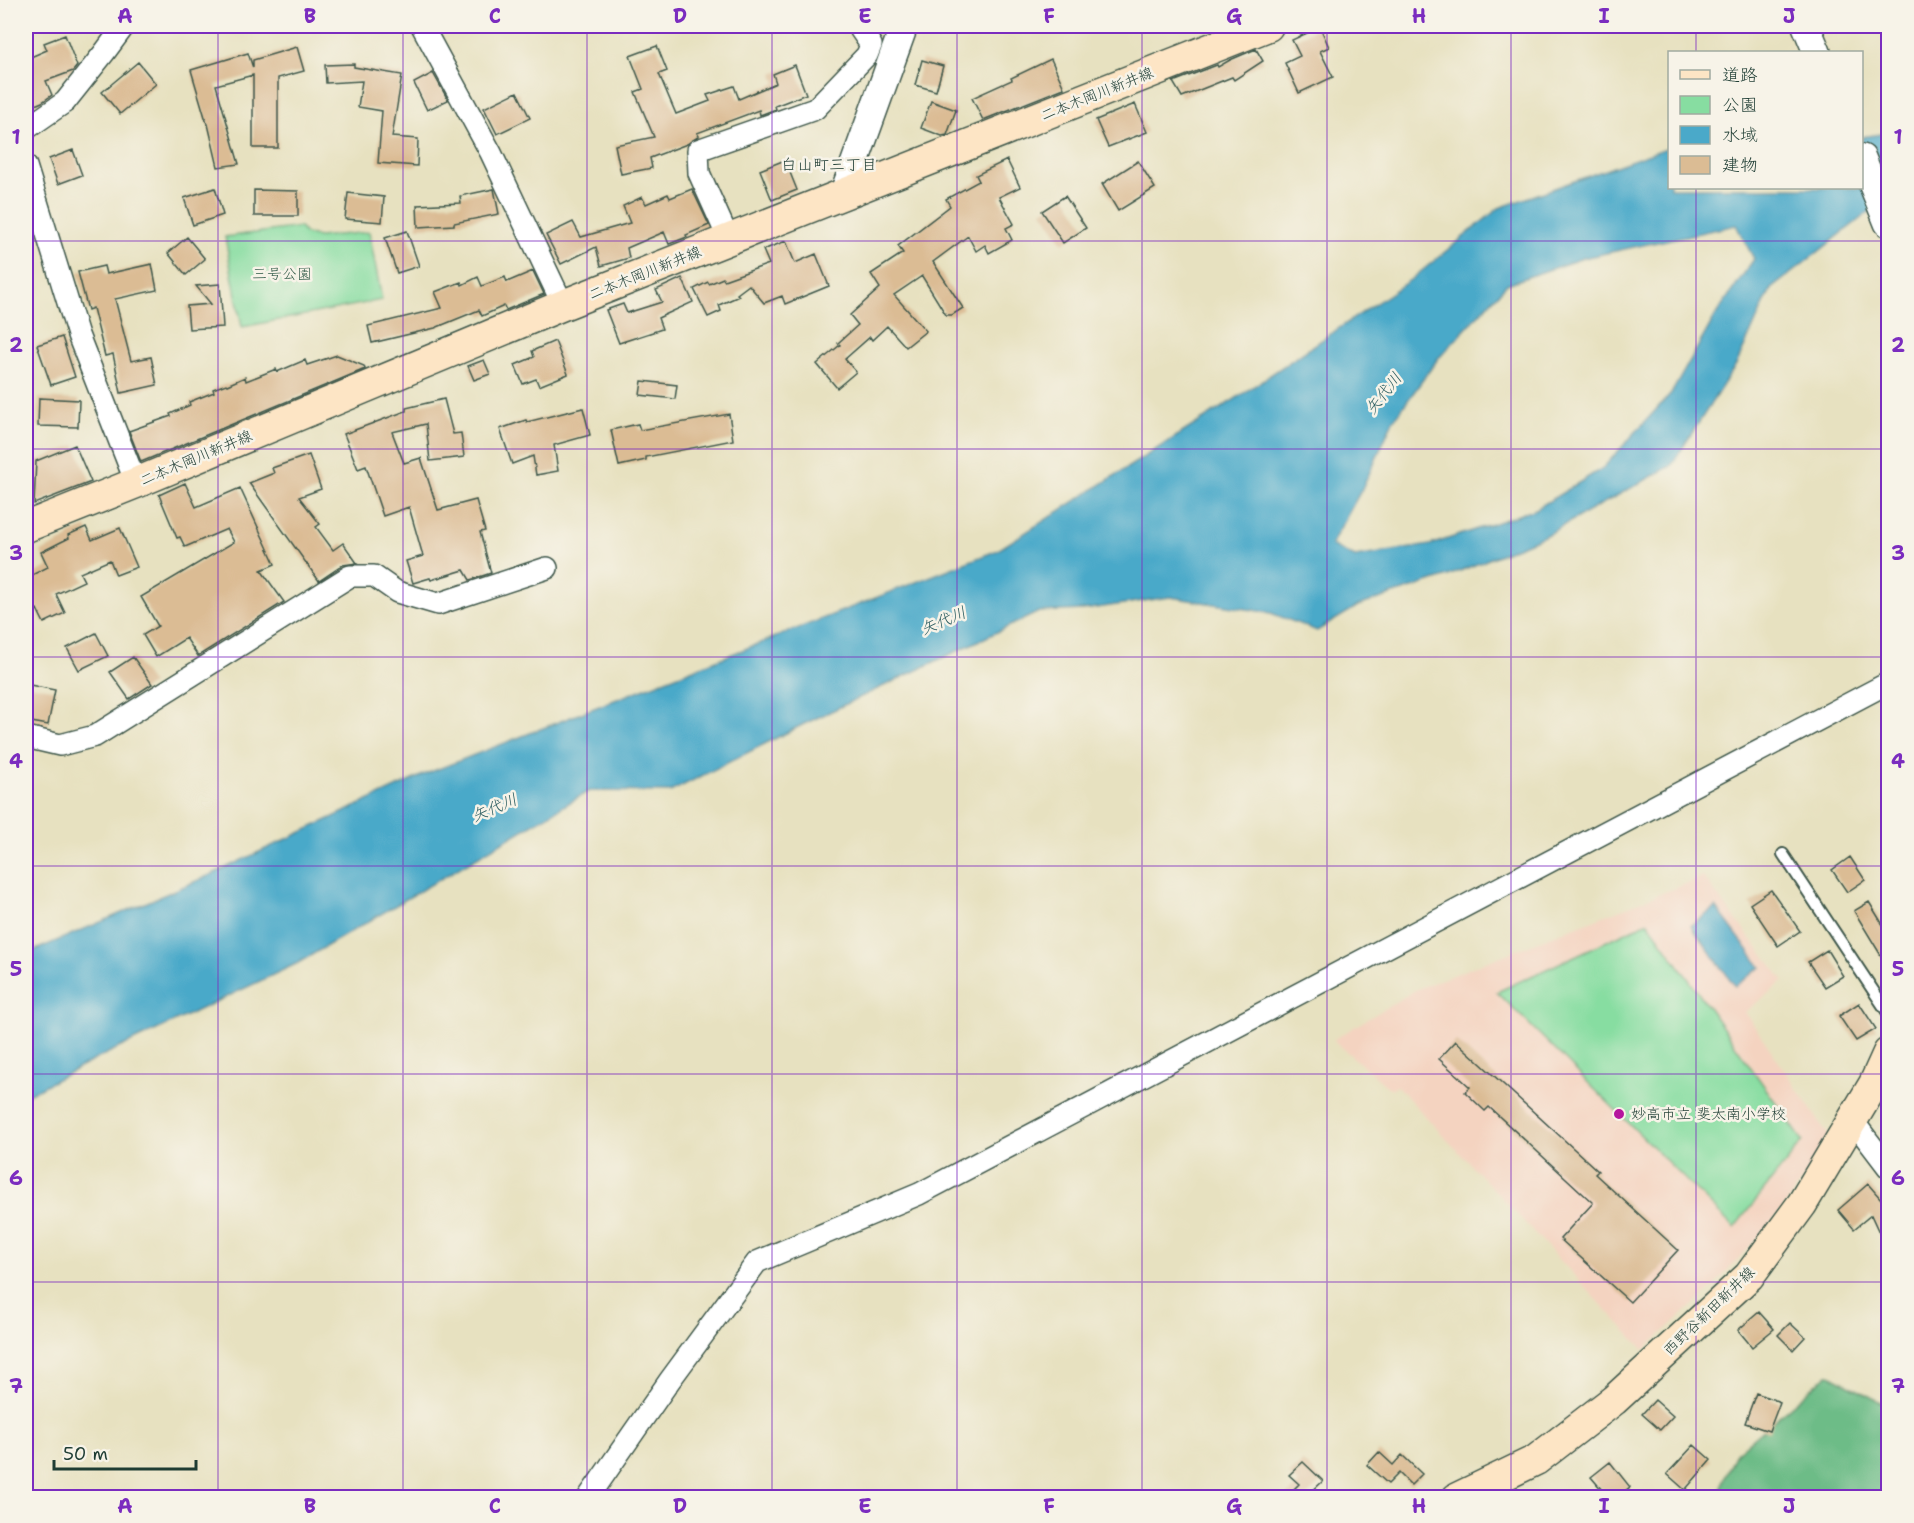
<svg xmlns="http://www.w3.org/2000/svg" width="1914" height="1523" viewBox="0 0 1914 1523" font-family="'Shantell Sans','Klee One',sans-serif">
  <rect width="100%" height="100%" fill="#f7f3e8"/>
  <filter id="ink" filterUnits="userSpaceOnUse"><feTurbulence type="fractalNoise" baseFrequency=".0167" numOctaves="2"/><feDisplacementMap in="SourceGraphic" scale="12" xChannelSelector="R" yChannelSelector="G"/><feConvolveMatrix kernelMatrix="1 2 1 2 8 2 1 2 1" color-interpolation-filters="sRGB"/></filter>
  <filter id="wash" filterUnits="userSpaceOnUse"><feTurbulence type="fractalNoise" baseFrequency=".008" numOctaves="4" result="noise"/><feDisplacementMap in="SourceGraphic" scale="24" xChannelSelector="R" yChannelSelector="G"/><feGaussianBlur stdDeviation="1.35" result="paint"/><feColorMatrix in="noise" values="0 0 0 0 0 0 0 0 0 0 0 0 0 0 0 0 0 1.4 0 .05"/><feComposite in="paint" operator="in"/></filter>
  <g filter="url(#wash)">
    <rect width="100%" height="100%" fill="#e7e1c0"/>
    <path fill="#f4d3c0" d="M1703,877l81,104 -39,31 86,127 -51,73 -66,74 -70,64 -247,-264 -7,3 -57,-49 84,-51z"/>
    <path fill="#87dda1" stroke="#538d6a" stroke-width="1.5" d="M300,227l5,7 14,3 50,-5 13,68 -140,27 -17,-90z
      M1648,922l155,219 -69,87 -237,-236z"/>
    <path fill="#6dbc87" stroke="#467c5e" stroke-width="1.5" d="M1828,1374l60,32v91l-172,1 20,-45z"/>
    <path fill="#4aa9c9" stroke="#34737e" stroke-width="1.5" fill-rule="evenodd" d="M1888,133v64l-117,92 -34,74 -66,103 -127,70 -96,40 -90,30 -41,25 -46,-18 -101,-16 -87,13 -44,2 -237,113 -132,67 -81,-1 -291,172 -190,90 -82,42v-141l182,-78 215,-101 575,-225 234,-149 181,-123 86,-70 170,-61 1,41h192v-51zM1736,225l18,34 -37,54 -45,79 -69,76 -67,41 -106,36 -75,12 -24,-12 33,-60 29,-64 44,-61 70,-76 76,-26z
      M1716,907l45,60 -26,19 -44,-60z"/>
    <g id="blocks">
      <path fill="#dbbc94" d="M1320,27l9,20 -9,4 13,26 -34,16 -14,-30 15,-7 -8,-16z
        M65,35l12,31 -4,5 -27,10 6,14 -10,7 -16,7v-50l21,-9 -3,-7z
        M657,46l10,25 -8,3 17,40 34,-13 -3,-6 27,-9 5,13 37,-16 -3,-9 22,-9 11,29 -31,12 1,3 -16,6 -1,-5 -62,23 2,3 -12,8 -37,14 2,10 -31,6 -6,-29 39,-8 -19,-45 8,-3 -13,-33z
        M297,47l7,24 -26,7v70h-25v-73l-37,10 23,79 -21,3 -10,-43h-1l-16,-54 57,-17 5,15v-8z
        M1256,49l7,12 -29,19 -2,-3 -50,20 -9,-15 44,-17 1,2 12,-7z
        M1051,59l13,29 -81,32 -11,-22 40,-18 -1,-2z
        M922,60l21,6 -7,25 -21,-6z
        M138,62l18,22 -36,30 -18,-22z
        M354,64v3l48,8 -10,62 26,2 -1,27 -39,-3 4,-52 -24,-4 4,-26 -36,2 -1,-18z
        M433,73l15,27 -21,10 -13,-27z
        M517,92l13,26 -33,16 -13,-26z
        M931,101l25,9 -9,25 -5,1 -21,-8z
        M1135,104l12,28 -39,15 -12,-27z
        M73,150l9,25 -24,9 -9,-25z
        M785,160l12,30 -25,10 -12,-30z
        M1007,160l13,27 -21,10 15,27 -8,4 6,12 -23,13 -4,-8 -9,6 -8,-15 -35,26 30,46 -11,7h-6l-24,-39 -28,19 32,36 -20,16 -19,-21 -15,14 -2,-3 -25,22 11,13 -19,16 -20,-24 23,-19 -2,-2 20,-18 -8,-10 30,-27 -9,-14 32,-21 -5,-7 52,-40 -4,-7 33,-18 -3,-6z
        M1138,161l17,27 -37,23 -16,-27z
        M215,188l8,27 -30,10 -9,-27z
        M494,189l5,25 -45,9v2l-36,2 -1,-22 44,-2 -1,-7z
        M692,189l17,36 -23,10 1,2 -18,7 -5,-12 -37,16 2,10 -28,8 -5,-19 -35,17 -15,-29 27,-13 8,15 49,-14 -7,-17 19,-9 4,7 22,-10 2,4z
        M254,190l44,1v25h-44z
        M348,193l36,4 -2,25 -37,-3z
        M1065,196l21,32 -23,15 -21,-32z
        M407,231l12,35 -22,7 -12,-35z
        M187,237l18,22 -19,16 -18,-22z
        M786,241l9,22 21,-9 13,32 -44,18 -3,-8 -18,7 -15,-18 -12,9 2,2 -20,9 2,6 -13,6 -14,-28 14,-7 1,2 14,-6 1,2 45,-16 -6,-14z
        M152,264l5,26 -42,9 16,62 20,-4 6,28 -36,8 -8,-39 -8,2 -12,-48 -5,2 -10,-38 26,-6 2,8z
        M533,271l11,23 -38,16 -2,-4 -22,10 -3,-6 -44,18 -63,15 -4,-17 74,-18 -7,-16 26,-10 1,3 16,-8 4,9 23,-9 2,5z
        M682,278l11,24 -35,16 4,11 -43,14 -13,-33 17,-6 4,9 35,-11 -6,-12z
        M220,284l3,43 -34,2 -2,-23 24,-2 -15,-18z
        M62,337l13,40 -24,8 -14,-40z
        M555,341l13,33 -29,12 -3,-7 -13,5 -8,-19 19,-8 -2,-6z
        M337,355l27,11 1,3 -224,93 -12,-31 42,-15 -1,-2 20,-9 -1,-3 25,-10 -1,-3 13,-5 1,1 18,-8 1,4 30,-12 1,3 28,-12 2,5z
        M484,360l6,14 -16,6 -6,-14z
        M642,381l35,4 -2,14 -35,-4z
        M39,398l40,2 -1,27 -40,-1z
        M444,399l9,35 8,-1 3,24 -34,4 -4,-37 -34,8 12,31 17,-5 17,52 38,-10 9,31 -5,1 11,41 -21,7 -6,-10 -33,10 -1,-2 -17,5 -7,-22 17,-5 -14,-49 -26,9 -17,-50 -8,3 -14,-35 62,-23v-3z
        M583,408l7,27 -36,10 4,26 -22,4 -3,-19 -21,8 -12,-35 26,-9 1,2z
        M729,414l4,26 -87,17v3l-27,6 -8,-36 27,-6 2,6z
        M75,445l16,37 -57,22 2,-43z
        M309,455l12,34 -22,8 21,27 -4,3 17,23 10,-7 14,20 -14,2 -24,16 -70,-98 25,-10 -2,-5z
        M185,483l11,24 44,-19 35,76 -14,6 23,32 -86,54 -12,-18 -30,19 -13,-22 15,-9 -17,-29 93,-55 -7,-13 -42,18 -5,-10 -3,1 -18,-43z
        M86,527l6,13 28,-12 17,39 -21,8 -6,-15 -30,13 4,8 -28,13 9,19 -21,10 -7,-14 -11,6v-37l22,-11 -7,-15 28,-14 -1,-3z
        M96,633l12,23 -29,14 -12,-22z
        M133,657l19,27 -23,15 -19,-27z
        M30,685l25,5 -7,35 -22,-4v-15z
        M1850,857l15,23 -18,12 -15,-22z
        M1771,890l29,41 -22,15 -28,-42z
        M1869,902l19,31v34l-34,-56z
        M1827,950l16,26 -18,11 -17,-25z
        M1859,1003l17,26 -20,12 -17,-25z
        M1456,1041l142,130 -3,3 83,76 -48,52 -70,-63 33,-36 -104,-96 -4,4 -20,-19 5,-5 -31,-28z
        M1868,1184l20,23v45l-17,-37 -17,14 -16,-19z
        M1759,1312l15,17 -22,18 -14,-17z
        M1790,1323l15,14 -12,13 -15,-15z
        M1756,1393l24,9 -11,29 -24,-8z
        M1655,1400l18,16 -13,14 -18,-16z
        M1694,1445l17,15 -26,30 -18,-16z
        M1379,1452l14,13 9,-10 20,19 -11,11 -12,-12 -11,11 -21,-19z
        M1303,1462l20,19 -17,16h-20l13,-13 -10,-9z
        M1610,1462l20,25 -13,10h-9l-17,-20z"/>
    </g>
  </g>
  <g filter="url(#ink)">
    <use href="#blocks" fill-opacity="0" stroke="#3d5649" stroke-width="1.5"/>
    <g fill="none" stroke-linecap="round" stroke-linejoin="round">
      <g stroke="#3d5649" stroke-width="14">
        <path id="service" d="M1783,854l105,159"/>
      </g>
      <g stroke="#3d5649" stroke-width="24">
        <path id="minor" d="M422,26l69,127 72,152
          M26,129l39,-27 39,-49 20,-27
          M26,166l52,169 58,148
          M729,240l-30,-67 -1,-23 117,-41 52,-54 4,-10 -13,-19
          M26,737l34,8 35,-9 255,-160h24l23,16 41,12 109,-36
          M1853,1121l35,46
          M588,1498l82,-118 87,-118 162,-68 969,-511"/>
      </g>
      <g stroke="#3d5649" stroke-width="30">
        <path id="tertiary" d="M1806,26l11,26
          M1862,158l26,65
          M843,195l61,-169"/>
      </g>
      <g stroke="#3d5649" stroke-width="33">
        <path id="secondary" d="M26,527l110,-44 427,-178 705,-279
          M1457,1498l79,-38 78,-60 135,-124 53,-72 72,-120 14,-31"/>
      </g>
      <use href="#service" stroke="#fff" stroke-width="10"/>
      <use href="#minor" stroke="#fff" stroke-width="21"/>
      <use href="#tertiary" stroke="#fff" stroke-width="27"/>
      <use href="#secondary" stroke="#fde5c5" stroke-width="30"/>
    </g>
  </g>
  <path fill="none" stroke="#7b2cbf" stroke-width="1.5" stroke-opacity="0.55" d="M218,26v1472M403,26v1472M587,26v1472M772,26v1472M957,26v1472M1142,26v1472M1327,26v1472M1511,26v1472M1696,26v26M1696,188v1310M26,241h1862M26,449h1862M26,657h1862M26,866h1862M26,1074h1862M26,1282h1862"/>
  <circle fill="#b5179e" stroke="#f7f3e8" stroke-width="2" cx="1619" cy="1114" r="6"/>
  <g text-anchor="middle" stroke-width="5" stroke-linejoin="round" paint-order="stroke">
    <g font-size="15" fill="#1f3d34" stroke="#f7f3e8">
      <text transform="translate(1097 94) rotate(-22)" y="5">二本木岡川新井線</text>
      <text transform="translate(645 273) rotate(-22)" y="5">二本木岡川新井線</text>
      <text transform="translate(196 458) rotate(-23)" y="5">二本木岡川新井線</text>
      <text transform="translate(1709 1311) rotate(-44)" y="5">西野谷新田新井線</text>
    </g>
    <g font-size="15" fill="#345d4a" stroke="#f7f3e8">
      <text x="282" y="279">三号公園</text>
    </g>
    <g font-size="15" fill="#1f3d34" stroke="#f7f3e8" text-anchor="start">
      <text x="1631" y="1119">妙高市立 斐太南小学校</text>
    </g>
    <g font-size="16" fill="#1f3d34" stroke="#f7f3e8">
      <text x="829" y="170">白山町三丁目</text>
    </g>
    <g font-size="16" font-style="italic" fill="#2c5d61" stroke="#f7f3e8">
      <text transform="translate(1383 393) rotate(-52)" y="6">矢代川</text>
      <text transform="translate(943 620) rotate(-23)" y="6">矢代川</text>
      <text transform="translate(494 807) rotate(-23)" y="6">矢代川</text>
    </g>
  </g>
  <rect width="1914" height="1523" fill="none" stroke="#f7f3e8" stroke-width="66"/>
  <rect x="1668" y="51" width="195" height="138" fill="#f7f3e8" stroke="#a1aaa0" stroke-width="1.5"/>
  <rect x="1680" y="70" width="30" height="9" fill="#fde5c5" stroke="#a1aaa0" stroke-width="1.5"/>
  <text x="1722" y="81" font-size="18" fill="#1f3d34">道路</text>
  <rect x="1680" y="96" width="30" height="18" fill="#87dda1" stroke="#a1aaa0" stroke-width="1.5"/>
  <text x="1722" y="111" font-size="18" fill="#1f3d34">公園</text>
  <rect x="1680" y="126" width="30" height="18" fill="#4aa9c9" stroke="#a1aaa0" stroke-width="1.5"/>
  <text x="1722" y="141" font-size="18" fill="#1f3d34">水域</text>
  <rect x="1680" y="156" width="30" height="18" fill="#dbbc94" stroke="#a1aaa0" stroke-width="1.5"/>
  <text x="1722" y="171" font-size="18" fill="#1f3d34">建物</text>
  <path d="M54 1460v9h142v-9" fill="none" stroke="#1f3d34" stroke-width="3"/>
  <text x="63" y="1460" font-size="18" fill="#1f3d34" stroke="#f7f3e8" stroke-width="4.5" paint-order="stroke">50 m</text>
  <rect x="33" y="33" width="1848" height="1457" fill="none" stroke="#7b2cbf" stroke-width="2"/>
  <g font-size="20" text-anchor="middle" font-weight="bold" fill="#7b2cbf">
    <text x="125" y="23">A</text>
    <text x="310" y="23">B</text>
    <text x="495" y="23">C</text>
    <text x="680" y="23">D</text>
    <text x="865" y="23">E</text>
    <text x="1049" y="23">F</text>
    <text x="1234" y="23">G</text>
    <text x="1419" y="23">H</text>
    <text x="1604" y="23">I</text>
    <text x="1789" y="23">J</text>
    <text x="16" y="144">1</text>
    <text x="1898" y="144">1</text>
    <text x="16" y="352">2</text>
    <text x="1898" y="352">2</text>
    <text x="16" y="560">3</text>
    <text x="1898" y="560">3</text>
    <text x="16" y="768">4</text>
    <text x="1898" y="768">4</text>
    <text x="16" y="976">5</text>
    <text x="1898" y="976">5</text>
    <text x="16" y="1185">6</text>
    <text x="1898" y="1185">6</text>
    <text x="16" y="1393">7</text>
    <text x="1898" y="1393">7</text>
    <text x="125" y="1513">A</text>
    <text x="310" y="1513">B</text>
    <text x="495" y="1513">C</text>
    <text x="680" y="1513">D</text>
    <text x="865" y="1513">E</text>
    <text x="1049" y="1513">F</text>
    <text x="1234" y="1513">G</text>
    <text x="1419" y="1513">H</text>
    <text x="1604" y="1513">I</text>
    <text x="1789" y="1513">J</text>
  </g>
</svg>
